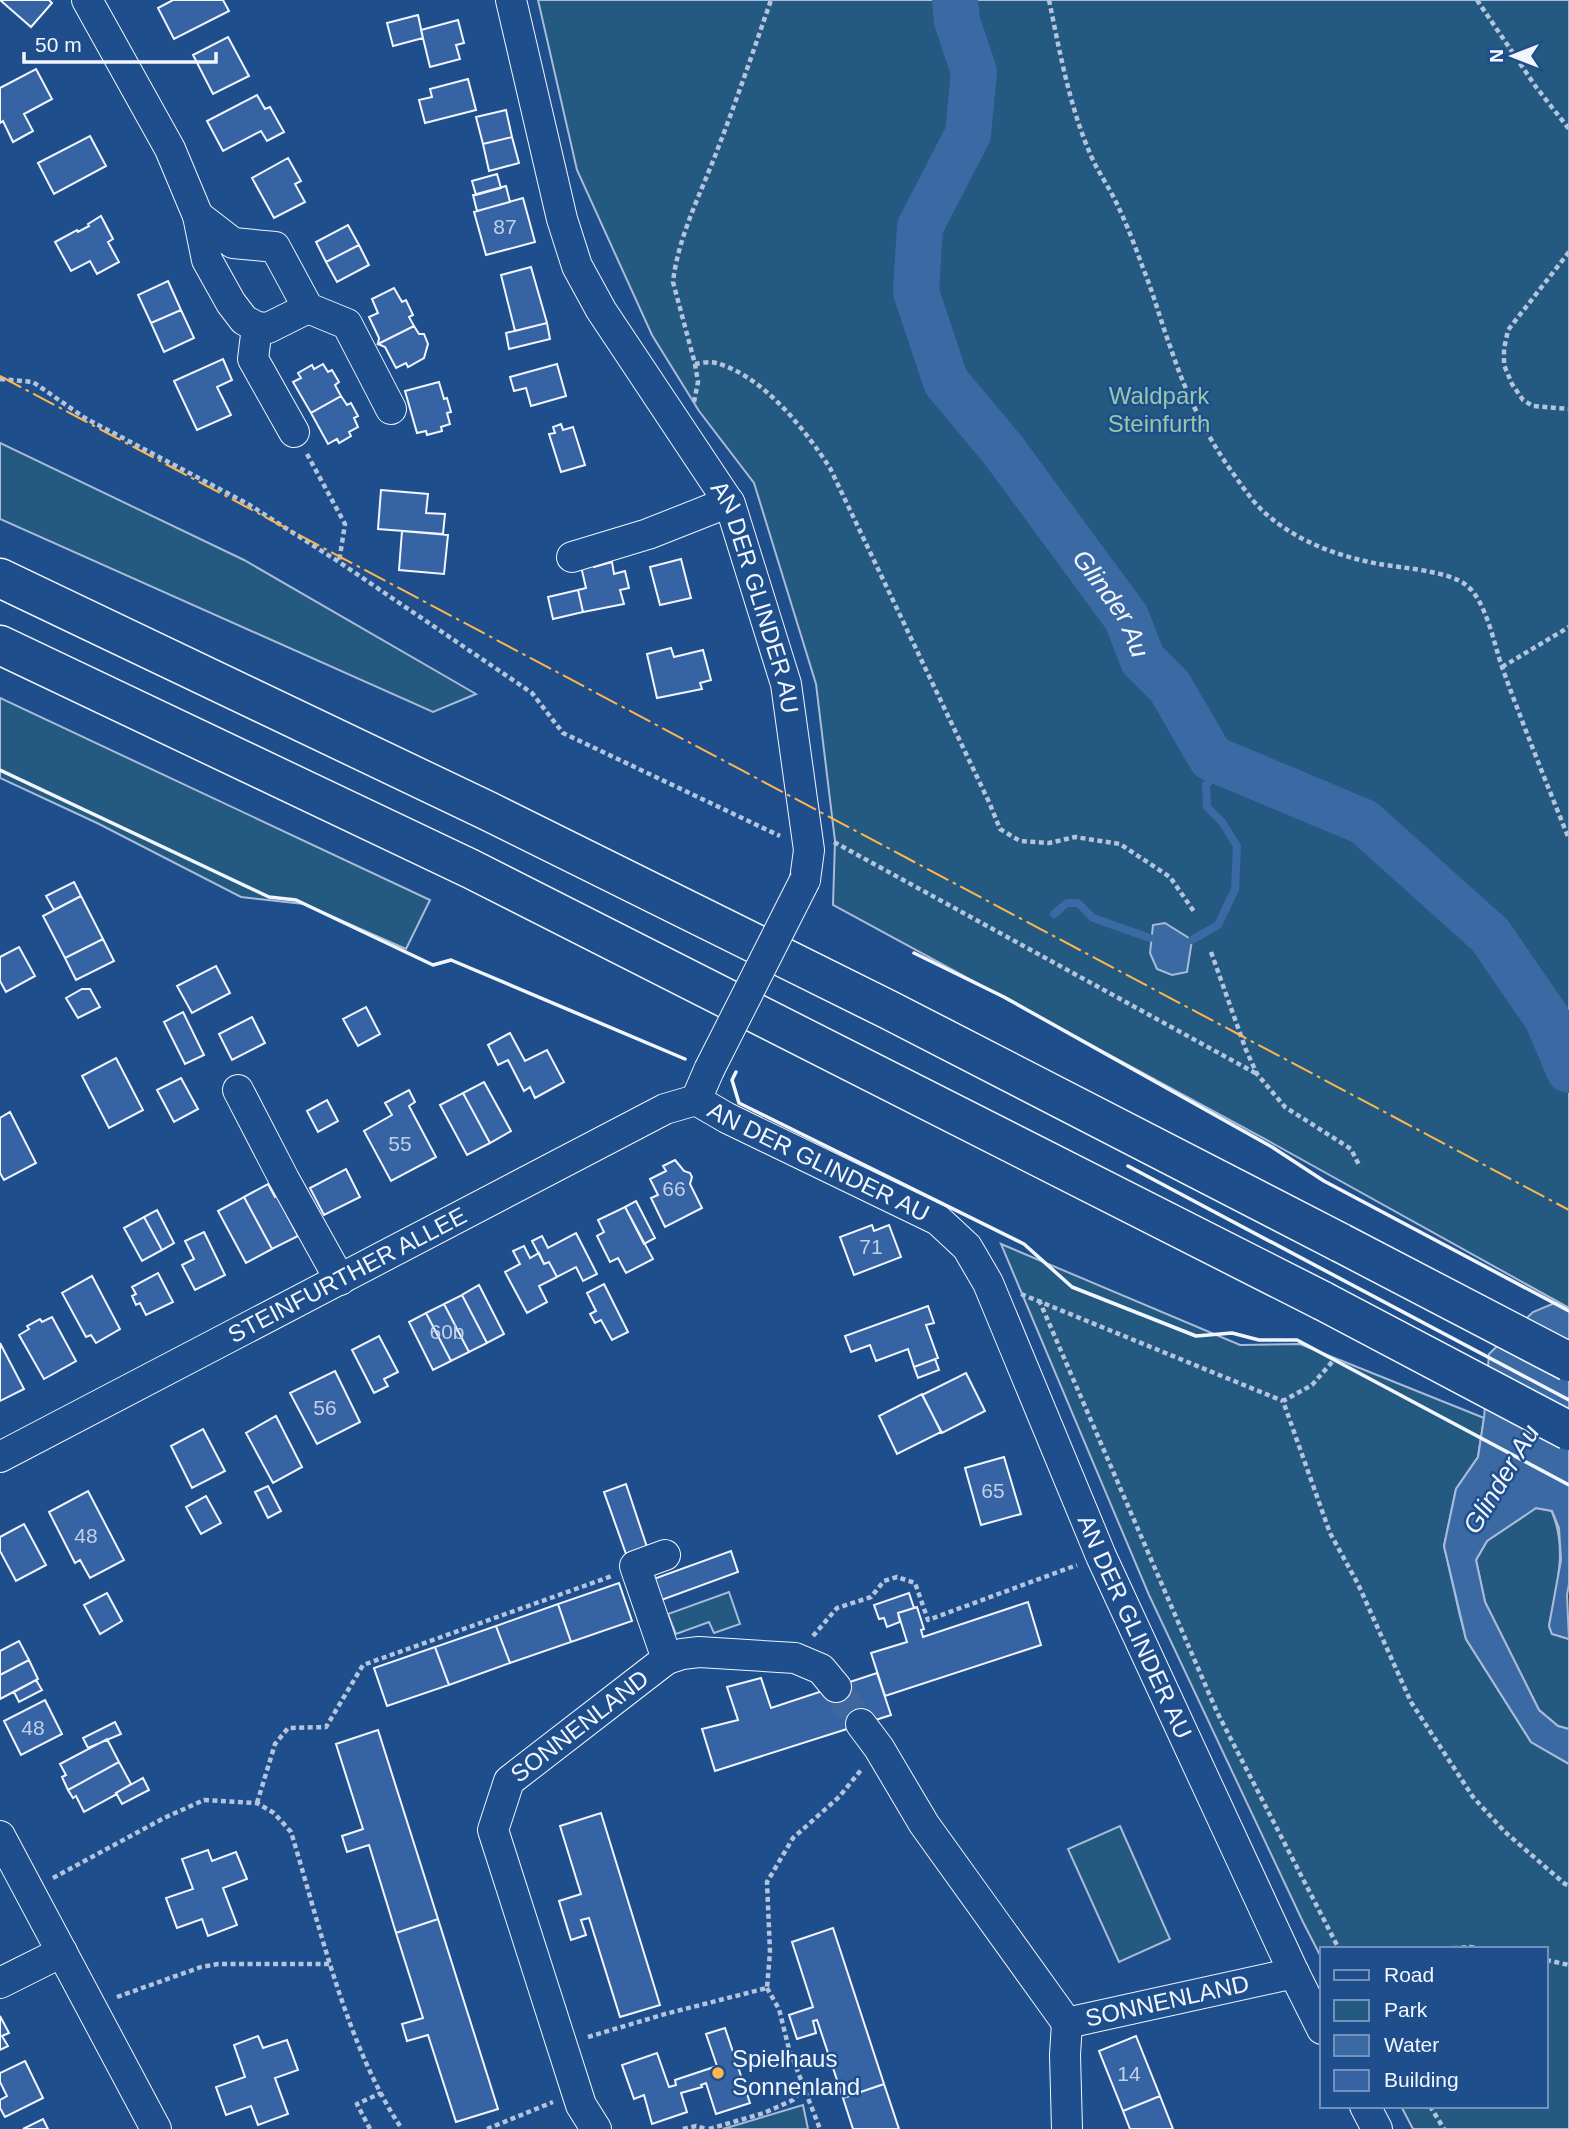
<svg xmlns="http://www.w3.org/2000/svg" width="1569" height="2129" viewBox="0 0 1569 2129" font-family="Arial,sans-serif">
  <rect width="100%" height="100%" fill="#1f4e8c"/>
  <path fill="#245a82" stroke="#a8bbd7" stroke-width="2" d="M538,0h1031v1308l-297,-165 -439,-238 2,-64 -19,-157 -62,-201 -55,-72 -47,-76 -75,-165z
    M0,443l244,117 232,134 -43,18 -433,-193z
    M0,698l430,202 -24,49 -102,-45 -63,-7 -144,-74 -97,-45z
    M1001,1244l239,101 60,-1 184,74 -6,39 -22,32 -12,57 16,70 6,23 65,103 38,22v365h-156l-12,-23h145v-157h-224v10l-19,-37 -154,-327z
    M1536,1508l16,3 17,-1 -17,2c16,38 4,75 -3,114l3,8 17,5v90l-11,-3 -19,-16 -54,-108 -9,-42 11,-19z
    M729,1592l11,32 -26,9 -5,-11 -33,12 -8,-20z
    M1120,1826l50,113 -51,23 -51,-113z
    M803,2105l5,24h-85z"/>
  <path fill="#3b69a3" stroke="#a8bbd7" stroke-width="2" d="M1165,923l27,17 -5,32 -15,3 -15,-6 -7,-16 3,-28z
    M1557,1302l12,6v276l-2,11 2,44 -17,-5 -3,-8 12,-66 -2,-32 -7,-17 -16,-3 -49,33 -11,19 9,42 54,108 19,16 11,3v35l-38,-22 -65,-103 -22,-93 12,-57 22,-32 6,-39 5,-64 44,-42z"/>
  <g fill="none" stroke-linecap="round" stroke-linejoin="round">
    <path stroke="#3b69a3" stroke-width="8" d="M1054,914l13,-11h11l15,15 57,20
      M1192,940l26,-15 17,-36 2,-43 -15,-24 -15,-15 -1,-22 11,-12 17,-5"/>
    <path stroke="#3b69a3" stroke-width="46" id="s1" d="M955,0l2,21 17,51 -6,62 -48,93 -4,65 30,90 57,68 123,167 17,43 27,27 41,71 153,64 126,113 57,83 22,52"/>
  </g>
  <path fill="#3563a3" stroke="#f2f6ff" stroke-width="2" d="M0,0h49l3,3 -21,24z
    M173,0h50l6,11 -55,28 -16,-31z
    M418,15l5,23 -30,8 -6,-23z
    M458,20l6,23 -8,2 4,14 -30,8 -9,-37z
    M228,37l21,39 -36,18 -20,-39z
    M36,69l16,30 -28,15 9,17 -20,11 -10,-21 -3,2v-35z
    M468,79l8,31 -51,13 -6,-23 13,-3 -2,-8z
    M257,95l8,14 5,-2 14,25 -17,9 -6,-10 -38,20 -16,-30z
    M506,110l6,27 -29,7 -7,-27z
    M90,136l16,30 -52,28 -16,-31z
    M512,137l7,26 -30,8 -6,-27z
    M288,158l13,23 -6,3 10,18 -31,16 -22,-40z
    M497,174l4,14 -25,7 -4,-14z
    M506,186l4,16 -33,9 -4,-16z
    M523,198l12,44 -49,13 -12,-43z
    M101,216l12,23 -5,3 11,20 -22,12 -7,-13 -19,10 -16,-29 22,-12 1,2 11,-6 -1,-2z
    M348,225l11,20 -33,17 -10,-20z
    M359,245l10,20 -32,17 -11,-20z
    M531,267l16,56 -32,8 -14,-56z
    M168,281l13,29 -30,13 -13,-28z
    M394,288l8,14 4,-2 7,15 -4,2 5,9 -36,18 1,-6 -10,-21 9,-4 -6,-14z
    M181,310l13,28 -30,14 -13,-29z
    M547,323l3,16 -41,10 -3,-16z
    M414,326l5,8h5l4,10 -4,14 -16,9 -2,-4 -10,5 -11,-21 -7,-3z
    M223,359l9,21 -15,7 14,28 -34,15 -23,-49z
    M323,364l5,8 4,-2 7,12 -4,3 6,11 -30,17 -18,-31 8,-4 -3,-5 14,-8 2,4z
    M557,364l9,32 -35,10 -5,-18 -12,3 -4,-14z
    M439,382l5,17 3,-1 4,14 -4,1 3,11 -9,3 1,4 -15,4 -1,-4 -9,2 -12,-42z
    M341,396l6,9 4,-2 7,13 -4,2 4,9 -9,5 2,4 -12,7 -2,-4 -9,5 -17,-31z
    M561,424l2,6 10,-3 12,38 -24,7 -12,-38 6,-1 -2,-6z
    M381,490l47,4 -2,19 19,1 -2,20 -65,-5z
    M402,531l46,4 -4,39 -45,-4z
    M681,559l10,39 -31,7 -10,-38z
    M592,560l2,7 18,-5 2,12 11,-3 4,17 -9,2 4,14 -41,8 -5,-22 8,-2 -6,-26z
    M578,590l5,22 -30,7 -5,-22z
    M671,648l3,9 29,-7 8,30 -11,3 2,6 -45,9 -10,-44z
    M74,882l7,14 -27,14 -8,-14z
    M81,896l22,43 -38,19 -22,-42z
    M103,939l11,22 -38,19 -11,-22z
    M19,947l16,29 -29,16 -6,-11v-24z
    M216,966l14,27 -38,20 -15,-27z
    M82,989h8l10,18 -22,11 -12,-20z
    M366,1007l14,27 -22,12 -15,-27z
    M183,1012l21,43 -19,9 -21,-42z
    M252,1017l13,26 -33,17 -13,-26z
    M510,1033l15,28 22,-11 17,32 -29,16 -5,-11 -6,4 -16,-31 -10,5 -10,-20z
    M116,1058l27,52 -34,18 -27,-52z
    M181,1078l17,31 -24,13 -17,-32z
    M484,1082l27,49 -21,12 -27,-50z
    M409,1090l6,12 -6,4 27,51 -45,24 -27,-50 28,-16 -7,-12z
    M463,1093l27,50 -23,12 -27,-50z
    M327,1100l11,21 -20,11 -11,-21z
    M10,1112l26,51 -32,17 -4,-7v-55z
    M675,1160l9,11 6,2 2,4 -2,7 12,24 -37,19 -14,-29 7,-3 -8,-16 16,-8 -3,-5z
    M346,1169l14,28 -36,18 -14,-27z
    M268,1184l7,13 2,-1 21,40 -26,13 -28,-52z
    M244,1197l28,52 -26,14 -28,-52z
    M636,1201l19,37 -11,6 -19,-37z
    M625,1207l28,52 -27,14 -8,-15 -8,4 -13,-26 7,-4 -6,-12z
    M157,1210l17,33 -12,7 -18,-33z
    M144,1217l18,33 -20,11 -18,-33z
    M872,1225l2,6 15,-6 12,32 -47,18 -14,-38z
    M204,1232l21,43 -30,15 -13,-25 12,-6 -9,-18z
    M576,1233l21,41 -14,7 -7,-14 -19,10 -8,-15 -5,2 -12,-23 10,-5 6,12z
    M524,1246l6,12 9,-5 5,11 5,-2 8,15 -18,9 8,16 -20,11 -22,-41 15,-8 -7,-13z
    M158,1273l15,29 -27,13 -6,-12 -4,2 -4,-9 4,-2 -4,-7z
    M92,1276l28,53 -24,14 -5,-8 -5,2 -24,-44z
    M604,1284l24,48 -16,8 -11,-20 -6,3 -5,-9 6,-3 -9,-18z
    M479,1285l25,49 -17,9 -25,-48z
    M462,1295l25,48 -18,9 -25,-48z
    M444,1304l25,48 -18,9 -25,-48z
    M928,1306l6,17 -8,2 12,33 -24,9 -6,-18 -32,12 -6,-16 -19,7 -6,-16z
    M426,1313l25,48 -18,9 -24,-48z
    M52,1317l24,44 -32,18 -25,-44 10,-6 -2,-3 13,-7 2,3z
    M379,1336l19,36 -14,7 4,7 -14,7 -22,-43z
    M0,1343l24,46 -24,12z
    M935,1359l4,11 -21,8 -4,-11z
    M335,1371l25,51 -43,22 -27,-51z
    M966,1373l19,38 -43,22 -20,-38z
    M922,1394l19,38 -44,22 -18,-38z
    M276,1416l26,51 -29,16 -27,-50z
    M203,1429l22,42 -33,17 -21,-42z
    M1004,1457l17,57 -40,11 -16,-57z
    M626,1484l21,63 -21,7 -22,-62z
    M268,1486l13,25 -13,7 -13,-26z
    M88,1491l36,69 -34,18 -10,-18 -5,3 -26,-51z
    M206,1496l15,27 -20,11 -15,-27z
    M24,1524l22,41 -30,16 -16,-30v-14z
    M731,1551l7,21 -82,30 -8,-21z
    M619,1583l13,38 -61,21 -13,-38z
    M107,1593l15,28 -22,13 -16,-29z
    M909,1593l5,15 -16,5 2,9 -13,5 -3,-9 -5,1 -5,-14z
    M1028,1602l13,43 -156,51 -14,-43 36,-11 -9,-29 19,-6 7,22 -3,1 2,7z
    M558,1604l13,38 -61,21 -14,-37z
    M496,1626l14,37 -61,22 -14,-38z
    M19,1641l10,19 -29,15v-24z
    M435,1647l14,38 -62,21 -13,-38z
    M29,1660l9,19 -38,20v-24z
    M877,1673l14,42 -176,56 -13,-42 36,-9 -11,-33 34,-9 10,30z
    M36,1680l6,10 -23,12 -5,-10z
    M45,1700l17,34 -41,21 -17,-34z
    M115,1722l6,12 -33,14 -5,-10z
    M378,1730l60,189 -42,14 -27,-88 -22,7 -5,-16 21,-7 -27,-85z
    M107,1739l12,23 -51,28 -6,-13 4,-2 -6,-11z
    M119,1762l12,22 -15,9 1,1 -33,18 -8,-16 -3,2 -5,-8z
    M143,1778l6,12 -27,14 -6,-11z
    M601,1813l59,192 -40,12 -31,-99 -8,2 5,15 -15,5 -12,-39 22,-7 -21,-68z
    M208,1850l4,11 24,-9 11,27 -24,9 14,37 -29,11 -6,-17 -25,9 -11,-30 27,-9 -11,-30z
    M438,1919l60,190 -42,13 -28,-87 -21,6 -5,-17 21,-6 -27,-85z
    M833,1928l51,156 -41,14 -26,-78 -4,1 3,12 -19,6 -8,-24 24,-8 -21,-65z
    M0,2016l9,17 -7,3 6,10 -8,4z
    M725,2028l25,75 -34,11 -10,-31 -5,2 1,2 -21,6 6,19 -35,12 -8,-29 -10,4 -12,-34 35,-12 12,34 7,-2 -1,-5 42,-14 -11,-32z
    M258,2036l5,12 24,-8 11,30 -23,8 13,36 -30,11 -7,-19 -25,9 -10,-28 29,-10 -11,-32z
    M1136,2036l24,60 -37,15 -24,-60z
    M25,2061l18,37 -38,19 -5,-9v-8l7,-4 -7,-14v-9z
    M884,2084l15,45h-46l-10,-31z
    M1160,2096l13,33h-43l-7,-18z
    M43,2119l5,10h-25z"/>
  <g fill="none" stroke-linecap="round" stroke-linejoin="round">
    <path stroke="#3f679d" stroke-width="30" stroke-dasharray="30 15" stroke-linecap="butt" d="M836,1687l25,37"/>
    <g stroke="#f2f6ff" stroke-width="32">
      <g id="minor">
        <path d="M87,0l83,149 28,67 9,44 24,43 13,17 13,7 11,1 40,-20"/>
        <path id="s2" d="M511,0l51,219 15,47 24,44 129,194 56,180 23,166 -4,30"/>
        <path d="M198,216l35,27 42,4 33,61 39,16 44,85"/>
        <path d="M257,327l-4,32 41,73"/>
        <path d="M572,557l76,-23 81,-32"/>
        <path id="s3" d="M709,1070l-13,30 31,18 211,102 29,27 21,36 113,273 193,417 28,56"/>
        <path d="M238,1090l46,89 56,101"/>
        <path id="s4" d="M0,1457l665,-348 31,-9"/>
        <path d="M665,1555l-30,11 32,93"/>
        <path id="s5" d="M861,1724l18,24 45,76 143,199 227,-50"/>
        <path d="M0,1836l156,293"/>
        <path d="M0,1983l62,-31"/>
        <path d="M1365,2106l12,23"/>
        <path id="s6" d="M596,2129l-15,-24 -88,-275 16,-49 150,-116 8,-6 15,-5 17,-2 96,6 26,11 15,18"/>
        <path d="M1067,2129l-2,-74 2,-32"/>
      </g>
    </g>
    <g stroke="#f2f6ff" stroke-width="41">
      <path id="highway" d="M0,578l488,233 401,199 452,233
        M0,645l471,224 852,432"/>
    </g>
    <path stroke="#b3c4dc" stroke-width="4.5" stroke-dasharray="5 3.5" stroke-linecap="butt" d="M1049,0c11,53 21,109 43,158 7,15 16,28 23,42 11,22 20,46 28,68 11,27 18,54 28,81 15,45 36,89 64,127 9,13 18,26 30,37 33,29 72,43 114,51 23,4 70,7 87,21 20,15 28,59 36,82 21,58 44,115 67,172
      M1477,0l59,87 33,42
      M1569,252l-61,78 -4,19v16l8,19 11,16 10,6 36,3
      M695,364c6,-1 15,-3 21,-1 48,13 89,67 114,105l159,334 11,27 20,12 29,2 26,-6 45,7 50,33 25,36
      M0,379l33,3 52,36 163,86 91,58 193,131 31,40 217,103
      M694,402l4,-20 -3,-18 -22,-82c5,-44 26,-85 42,-126 20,-51 38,-104 56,-156
      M307,454l38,70 -6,38
      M1502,667l67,-40
      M834,842l423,232
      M1211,952l35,98 11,24 28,33 66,42 9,18
      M1021,1294l262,107
      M1039,1300l178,412 122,237
      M1332,1362l-20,23 -29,16 47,132 28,51 53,118 62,95 32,35 60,52 4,1
      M813,1636l24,-28 34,-11 13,-16 13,-4 18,6 13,37 149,-55
      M257,1803l18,-59 13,-16 38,-1 37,-62 249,-89
      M53,1878l111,-60 40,-18 53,3 17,10 17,19c29,94 56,216 111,297
      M1444,1949l26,-2 12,2
      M1546,1960l23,5
      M767,1988l12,21 10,40 31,80
      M117,1997l84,-30 17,-3h113
      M588,2037l77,-23 102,-26 3,-36 -3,-70 26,-44 46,-41 22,-27
      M1430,2106l14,23
      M370,2129l-13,-25 24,-11
      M487,2129l66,-27
      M683,2129l13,-3 10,3
      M709,2129l55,-16 29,-13 10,-12"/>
    <use href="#minor" stroke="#1f4e8c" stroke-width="30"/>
    <use href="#highway" stroke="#1f4e8c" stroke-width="38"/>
    <g stroke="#f2f6ff" stroke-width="32" stroke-linecap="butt">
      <path id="minor-bridge" d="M709,1070l96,-190"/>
    </g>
    <g stroke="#f2f6ff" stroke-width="41" stroke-linecap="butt">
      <path id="highway-bridge" d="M1341,1243l228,119
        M1323,1301l246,130"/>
    </g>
    <use href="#minor-bridge" stroke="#1f4e8c" stroke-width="30"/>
    <use href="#highway-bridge" stroke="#1f4e8c" stroke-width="38"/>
    <path stroke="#f2f6ff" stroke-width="3.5" d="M0,770l269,127 27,3 137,65 18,-5 234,99
      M914,953l90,44 268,150 52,34 245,130
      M736,1072l-4,8 7,23 285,141 48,43 124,49 36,-3 27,7h38l272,145
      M1128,1166l441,234"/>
    <path stroke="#ffb74d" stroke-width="2" stroke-dasharray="24 5 3.5 5" stroke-linecap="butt" d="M0,376l1569,834"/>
  </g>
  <circle fill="#ffb74d" stroke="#1f4e8c" stroke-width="2.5" cx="718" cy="2073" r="7"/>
  <g text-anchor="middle" stroke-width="5" stroke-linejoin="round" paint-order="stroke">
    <g font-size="21" fill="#c3d1e8">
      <text x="505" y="234">87</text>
      <text x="400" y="1151">55</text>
      <text x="674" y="1196">66</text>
      <text x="871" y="1254">71</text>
      <text x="447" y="1339">60b</text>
      <text x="325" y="1415">56</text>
      <text x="993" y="1498">65</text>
      <text x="86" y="1543">48</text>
      <text x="33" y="1735">48</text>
      <text x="1129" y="2081">14</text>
    </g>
    <g font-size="24" fill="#97c8a6" stroke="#1f4e8c">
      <text x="1159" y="404">Waldpark<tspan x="1159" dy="28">Steinfurth</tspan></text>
    </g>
    <g font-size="24" fill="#f2f6ff" stroke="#1f4e8c">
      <text dy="8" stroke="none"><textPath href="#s2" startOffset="654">AN DER GLINDER AU</textPath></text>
      <text dy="8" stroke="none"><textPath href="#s3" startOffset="170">AN DER GLINDER AU</textPath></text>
      <text dy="8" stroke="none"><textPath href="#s4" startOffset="392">STEINFURTHER ALLEE</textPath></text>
      <text dy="8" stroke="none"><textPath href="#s3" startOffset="758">AN DER GLINDER AU</textPath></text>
      <text dy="8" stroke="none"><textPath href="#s6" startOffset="458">SONNENLAND</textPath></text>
      <text dy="8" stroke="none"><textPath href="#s5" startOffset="466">SONNENLAND</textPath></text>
    </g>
    <g font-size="24" fill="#f2f6ff" stroke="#1f4e8c" text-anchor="start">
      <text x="732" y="2067">Spielhaus<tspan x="732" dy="28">Sonnenland</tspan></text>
    </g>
    <g font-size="26" font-style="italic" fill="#f2f6ff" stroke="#1f4e8c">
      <text dy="9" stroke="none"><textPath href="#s1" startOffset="679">Glinder Au</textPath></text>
      <text transform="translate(1501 1479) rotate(-59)" y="9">Glinder Au</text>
    </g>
  </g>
  <rect x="1320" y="1947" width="228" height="161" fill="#1f4e8c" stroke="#7391ba" stroke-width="2"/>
  <rect x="1334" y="1970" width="35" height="10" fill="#1f4e8c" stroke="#7391ba" stroke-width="2"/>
  <text x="1384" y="1982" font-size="21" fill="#f2f6ff">Road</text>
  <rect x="1334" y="2000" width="35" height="21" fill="#245a82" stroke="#7391ba" stroke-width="2"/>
  <text x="1384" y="2017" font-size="21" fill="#f2f6ff">Park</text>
  <rect x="1334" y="2035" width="35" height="21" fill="#3b69a3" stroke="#7391ba" stroke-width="2"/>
  <text x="1384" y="2052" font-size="21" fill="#f2f6ff">Water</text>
  <rect x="1334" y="2070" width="35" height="21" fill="#3563a3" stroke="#7391ba" stroke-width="2"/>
  <text x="1384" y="2087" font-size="21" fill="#f2f6ff">Building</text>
  <g transform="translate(1513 56) rotate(270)" stroke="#1f4e8c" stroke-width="5" paint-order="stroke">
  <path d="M0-5L12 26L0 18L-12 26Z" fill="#f2f6ff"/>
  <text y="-10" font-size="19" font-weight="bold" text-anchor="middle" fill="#f2f6ff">N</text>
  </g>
  <path d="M24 52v10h192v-10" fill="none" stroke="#f2f6ff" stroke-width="3.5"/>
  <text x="35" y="52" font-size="21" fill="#f2f6ff" stroke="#1f4e8c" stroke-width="5" paint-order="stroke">50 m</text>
</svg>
